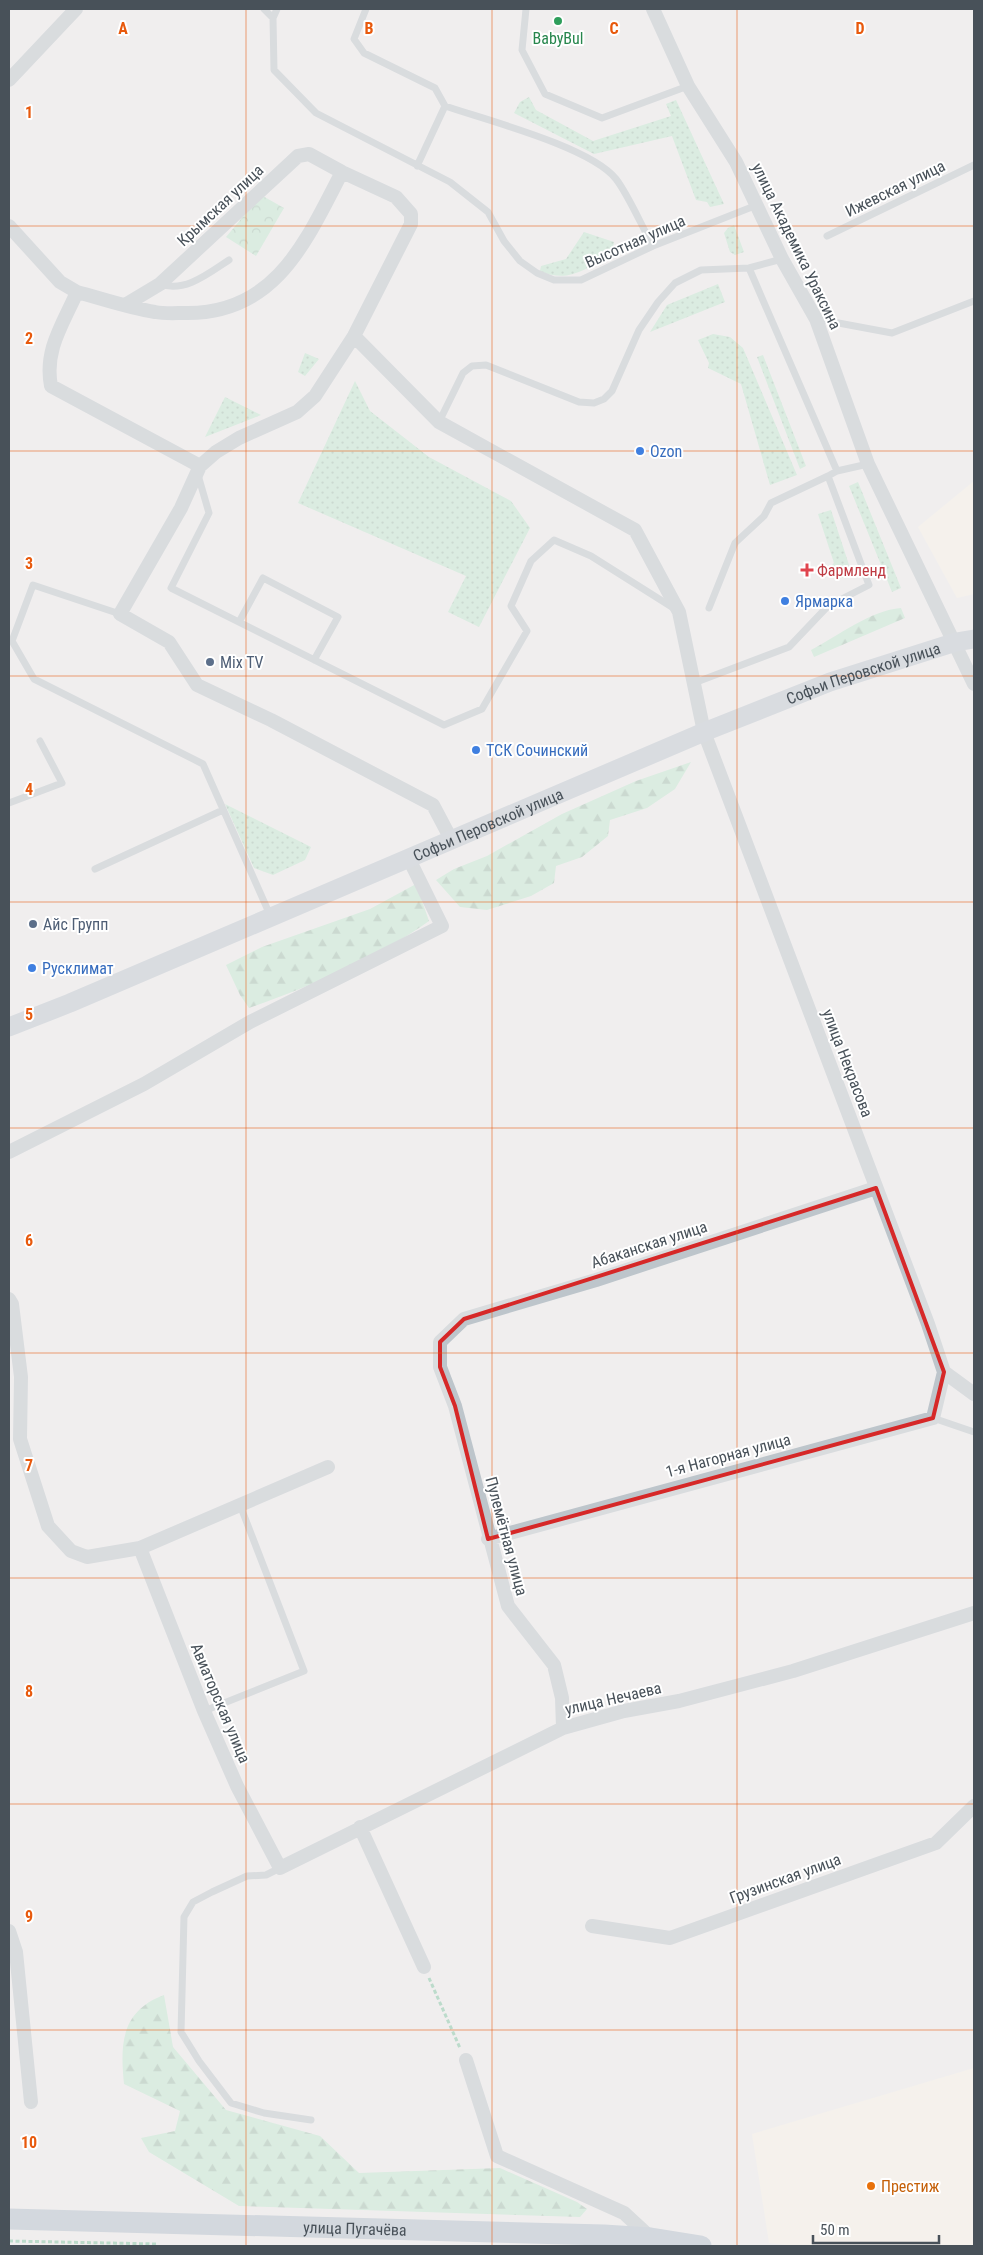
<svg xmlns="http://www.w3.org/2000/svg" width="983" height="2255" viewBox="0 0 983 2255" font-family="'Roboto Condensed',sans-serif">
  <defs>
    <pattern id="grass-dots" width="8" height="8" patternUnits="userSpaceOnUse" patternTransform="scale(1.25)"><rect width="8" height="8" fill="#c0e9d0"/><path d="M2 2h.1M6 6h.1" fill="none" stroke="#9ebfac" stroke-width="1.8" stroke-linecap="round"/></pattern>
    <pattern id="forest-firs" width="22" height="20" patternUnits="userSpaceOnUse" patternTransform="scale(1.25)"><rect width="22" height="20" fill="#c0e9d0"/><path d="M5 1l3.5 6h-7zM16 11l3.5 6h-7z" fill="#9ebfac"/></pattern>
    <pattern id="park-crowns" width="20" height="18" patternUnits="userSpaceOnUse" patternTransform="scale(1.25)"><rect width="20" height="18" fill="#c0e9d0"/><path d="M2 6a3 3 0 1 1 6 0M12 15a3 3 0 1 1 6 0" fill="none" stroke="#9ebfac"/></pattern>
  </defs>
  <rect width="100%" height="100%" fill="#f0eeee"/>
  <path fill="#faf4e8" d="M974,481v113l-17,4 -39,-71z
    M974,2068v178h-179l-26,-3 -17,-109z"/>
  <path fill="url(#grass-dots)" d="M529,97l7,13 57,31 78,-25 -5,-12 10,-4 48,104 -14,3 -3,-5 -11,-2 -24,-64 -78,18 -80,-41 6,-11z
    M734,225l10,27 -9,3 -5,-3 -6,-19 4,-5z
    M584,232l30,10 -3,15c-27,11 -42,27 -71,14l1,-5 25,-7z
    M718,284l7,18 -75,30 17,-27z
    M713,334l17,3 13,11 54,127 -27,10 -29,-101 -33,-16 1,-5 -11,-23z
    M305,353l14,6 -14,17 -7,-4z
    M763,355l43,111 -6,3 -43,-112z
    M355,381l15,30 59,46 82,44 19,27 -51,99 -31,-15 18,-36 -168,-73z
    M225,397l36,18 -56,22z
    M858,482l43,106 -9,4 -43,-106z
    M831,510l21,64 -5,4h-12l-5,-5v-6l4,-4 -16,-49z
    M225,804l86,43 -6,13 -32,15 -19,-7z"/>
  <path fill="url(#forest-firs)" d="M901,608l4,10 -91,39 -3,-7c27,-14 60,-40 90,-42z
    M691,762l-16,27 -28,19 -37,12 -2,16 -26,21 -26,9 -2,17 -23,13 -44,14 -27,-3 -24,-27 18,-11 33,-13 75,-42 74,-33z
    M416,884l13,37c-52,37 -120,66 -180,87l-9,-13 -14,-30 36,-18 108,-38z
    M164,1995l9,52 53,63 94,26 39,37 141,-5 77,34 10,7 -7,8 -341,-11 -90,-54 -8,-14 34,-7 5,-20 -56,-27c-4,-40 -3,-73 40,-89z"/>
  <path fill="url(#park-crowns)" d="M261,195l23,13 -28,48 -30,-19z"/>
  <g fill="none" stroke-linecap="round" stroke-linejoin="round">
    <path stroke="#7cc4a0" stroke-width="3" stroke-dasharray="4 2.5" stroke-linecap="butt" d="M429,1978l31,70
      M9,2241l148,3"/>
    <path stroke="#bdc5cb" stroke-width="7" d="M264,9l9,9
      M277,9l-4,9 1,52 42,43 134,69 38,30 16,29 16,20 17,12 17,7h27l72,-34 104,-41
      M366,9l-12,30 10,14 71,35 10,18 -28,60
      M526,9l-4,41 23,44 57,24 86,-32
      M445,106c41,14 146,41 171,73 13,17 26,48 37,67
      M827,236l147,-71
      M749,268l88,203
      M160,284c25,9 49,-11 69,-24
      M817,319l75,14 82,-32
      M439,422l24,-49 9,-7 14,-1 93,37 15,1 10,-4 8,-8 27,-61 19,-28 17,-19 26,-13 48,-2 33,-9
      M198,475l11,38 -38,75 273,137 38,-16 45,-78 -16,-25 20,-45 23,-21 37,16 84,53
      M709,608l26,-65 29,-27 7,-13 57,-27
      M120,614l-87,-29 -21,56 22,38 169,85 67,151
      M239,622l24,-44 75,39 -24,43
      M694,683l95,-36 39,-41 41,-21 -41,-109 9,-5 31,-7
      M9,803l53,-20 -22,-42
      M95,869l128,-59
      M933,1418l41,14
      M204,1711l100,-40 -64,-166
      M280,1868l-14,7 -19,1 -35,16 -19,10 -9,15 -3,115 18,29 32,42 33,10 47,7"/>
    <path stroke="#bdc5cb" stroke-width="14" d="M653,9l35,77 48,76 46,97 34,60 52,145 106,220
      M9,80l67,-71
      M9,226l51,56 17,10
      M125,305l35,-21 138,-128 11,-2 33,18 54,25 15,17v10l-57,112 -39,60 -18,16 -58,26 -23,14 -16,14 -19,42 -61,106 49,28 28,43 74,35 162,85 19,36
      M354,336l85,86 196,108 44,82 25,120 224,592 16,48 30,22
      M200,466l-149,-80c-7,-36 12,-62 26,-94 26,7 52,16 78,20 10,2 21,1 31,1 90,1 120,-72 156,-141
      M9,1152l135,-68 106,-62 192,-96 -33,-67
      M9,1299l3,5 9,73 -1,62 28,87 23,25 16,6 53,-9 188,-81
      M488,1539l445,-121 11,-46
      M140,1548l64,163 33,75 43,82 283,-140 61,-17 55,-10 114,-30 181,-58
      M563,1728l-1,-30 -8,-33 -46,-59 -53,-200 -15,-39v-25l24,-23 132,-39 280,-92
      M360,1827l64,140
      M592,1926l78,12 266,-95 38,-37
      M9,1931l7,21 15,150
      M466,2060l31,96 127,57 27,25"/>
    <path stroke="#bdc6cf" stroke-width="19" id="s1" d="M9,1027l61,-24 634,-271 126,-50 126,-40 18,-3"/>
    <path stroke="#b0bdca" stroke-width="21" id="s2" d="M9,2219l595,16 47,3 50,8"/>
  </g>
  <path d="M0 0H983V2255H0ZM876,1188l68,184 -11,46 -445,121 -33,-133 -15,-39v-25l24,-23z" fill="#f0eeee" fill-opacity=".55" fill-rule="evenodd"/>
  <path fill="none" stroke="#d62828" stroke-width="4" stroke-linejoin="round" d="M876,1188l68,184 -11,46 -445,121 -33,-133 -15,-39v-25l24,-23z"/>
  <path fill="none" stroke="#e8590c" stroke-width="1" stroke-opacity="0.55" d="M246,9v2237M492,9v2237M737,9v2237M9,226h965M9,451h965M9,676h965M9,902h965M9,1128h965M9,1353h965M9,1578h965M9,1804h965M9,2030h965"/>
  <circle fill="#2e9e5b" stroke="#fff" stroke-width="2" cx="558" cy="21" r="5"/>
  <g fill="#3f7fe0" stroke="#fff" stroke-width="2">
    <circle cx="640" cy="451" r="5"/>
    <circle cx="785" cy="601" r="5"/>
    <circle cx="476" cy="750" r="5"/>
    <circle cx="32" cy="968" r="5"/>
  </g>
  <path fill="#e0444e" stroke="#fff" stroke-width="2" d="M804.5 562.5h5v5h5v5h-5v5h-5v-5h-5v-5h5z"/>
  <g fill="#5c6f8a" stroke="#fff" stroke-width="2">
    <circle cx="210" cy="662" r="5"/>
    <circle cx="33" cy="924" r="5"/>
  </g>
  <circle fill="#e8710a" stroke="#fff" stroke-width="2" cx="871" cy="2186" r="5"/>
  <g text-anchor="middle" stroke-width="4" stroke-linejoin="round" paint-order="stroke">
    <g font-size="16" fill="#27864d" stroke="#fff">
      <text x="558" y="44">BabyBul</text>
    </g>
    <g font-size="16" fill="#485159" stroke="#fff">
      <text transform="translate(895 188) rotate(-26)" y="6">Ижевская улица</text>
      <text transform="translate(220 205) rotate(-43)" y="6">Крымская улица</text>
      <text transform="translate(635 241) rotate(-24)" y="6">Высотная улица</text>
      <text transform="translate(797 246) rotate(64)" y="6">улица Академика Ураксина</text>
      <text dy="6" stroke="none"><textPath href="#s1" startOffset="925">Софьи Перовской улица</textPath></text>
      <text dy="6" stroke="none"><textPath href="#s1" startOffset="520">Софьи Перовской улица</textPath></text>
      <text transform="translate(848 1063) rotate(69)" y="6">улица Некрасова</text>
      <text transform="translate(649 1244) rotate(-18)" y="6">Абаканская улица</text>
      <text transform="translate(728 1455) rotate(-15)" y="6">1-я Нагорная улица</text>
      <text transform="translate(507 1536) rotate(75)" y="6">Пулемётная улица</text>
      <text transform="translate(613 1698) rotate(-13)" y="6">улица Нечаева</text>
      <text transform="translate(221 1703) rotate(67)" y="6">Авиаторская улица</text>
      <text transform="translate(785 1878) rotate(-20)" y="6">Грузинская улица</text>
      <text dy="6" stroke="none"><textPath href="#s2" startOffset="346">улица Пугачёва</textPath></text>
    </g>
    <g font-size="16" fill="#366cbe" stroke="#fff" text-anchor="start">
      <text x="650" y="457">Ozon</text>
      <text x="795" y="607">Ярмарка</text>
      <text x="486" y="756">ТСК Сочинский</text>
      <text x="42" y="974">Русклимат</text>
    </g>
    <g font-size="16" fill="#be3a42" stroke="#fff" text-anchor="start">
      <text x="817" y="576">Фармленд</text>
    </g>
    <g font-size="16" fill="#4e5e75" stroke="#fff" text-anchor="start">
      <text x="220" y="668">Mix TV</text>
      <text x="43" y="930">Айс Групп</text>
    </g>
    <g font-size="16" fill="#c56008" stroke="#fff" text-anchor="start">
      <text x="881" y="2192">Престиж</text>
    </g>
  </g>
  <g font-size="16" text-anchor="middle" font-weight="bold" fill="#e8590c" stroke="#fff" stroke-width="4" stroke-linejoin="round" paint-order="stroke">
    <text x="123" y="34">A</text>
    <text x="369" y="34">B</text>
    <text x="614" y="34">C</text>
    <text x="860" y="34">D</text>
    <text x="29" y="118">1</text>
    <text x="29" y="344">2</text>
    <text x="29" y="569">3</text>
    <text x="29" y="795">4</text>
    <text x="29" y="1020">5</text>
    <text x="29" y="1246">6</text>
    <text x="29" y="1471">7</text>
    <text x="29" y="1697">8</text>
    <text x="29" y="1922">9</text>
    <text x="29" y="2148">10</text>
  </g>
  <rect width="983" height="2255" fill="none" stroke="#485159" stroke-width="20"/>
  <path d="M813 2235v8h126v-8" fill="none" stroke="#485159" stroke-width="2.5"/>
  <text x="820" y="2235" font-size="15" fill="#485159" stroke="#ffffff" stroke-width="4" paint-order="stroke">50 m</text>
</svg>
